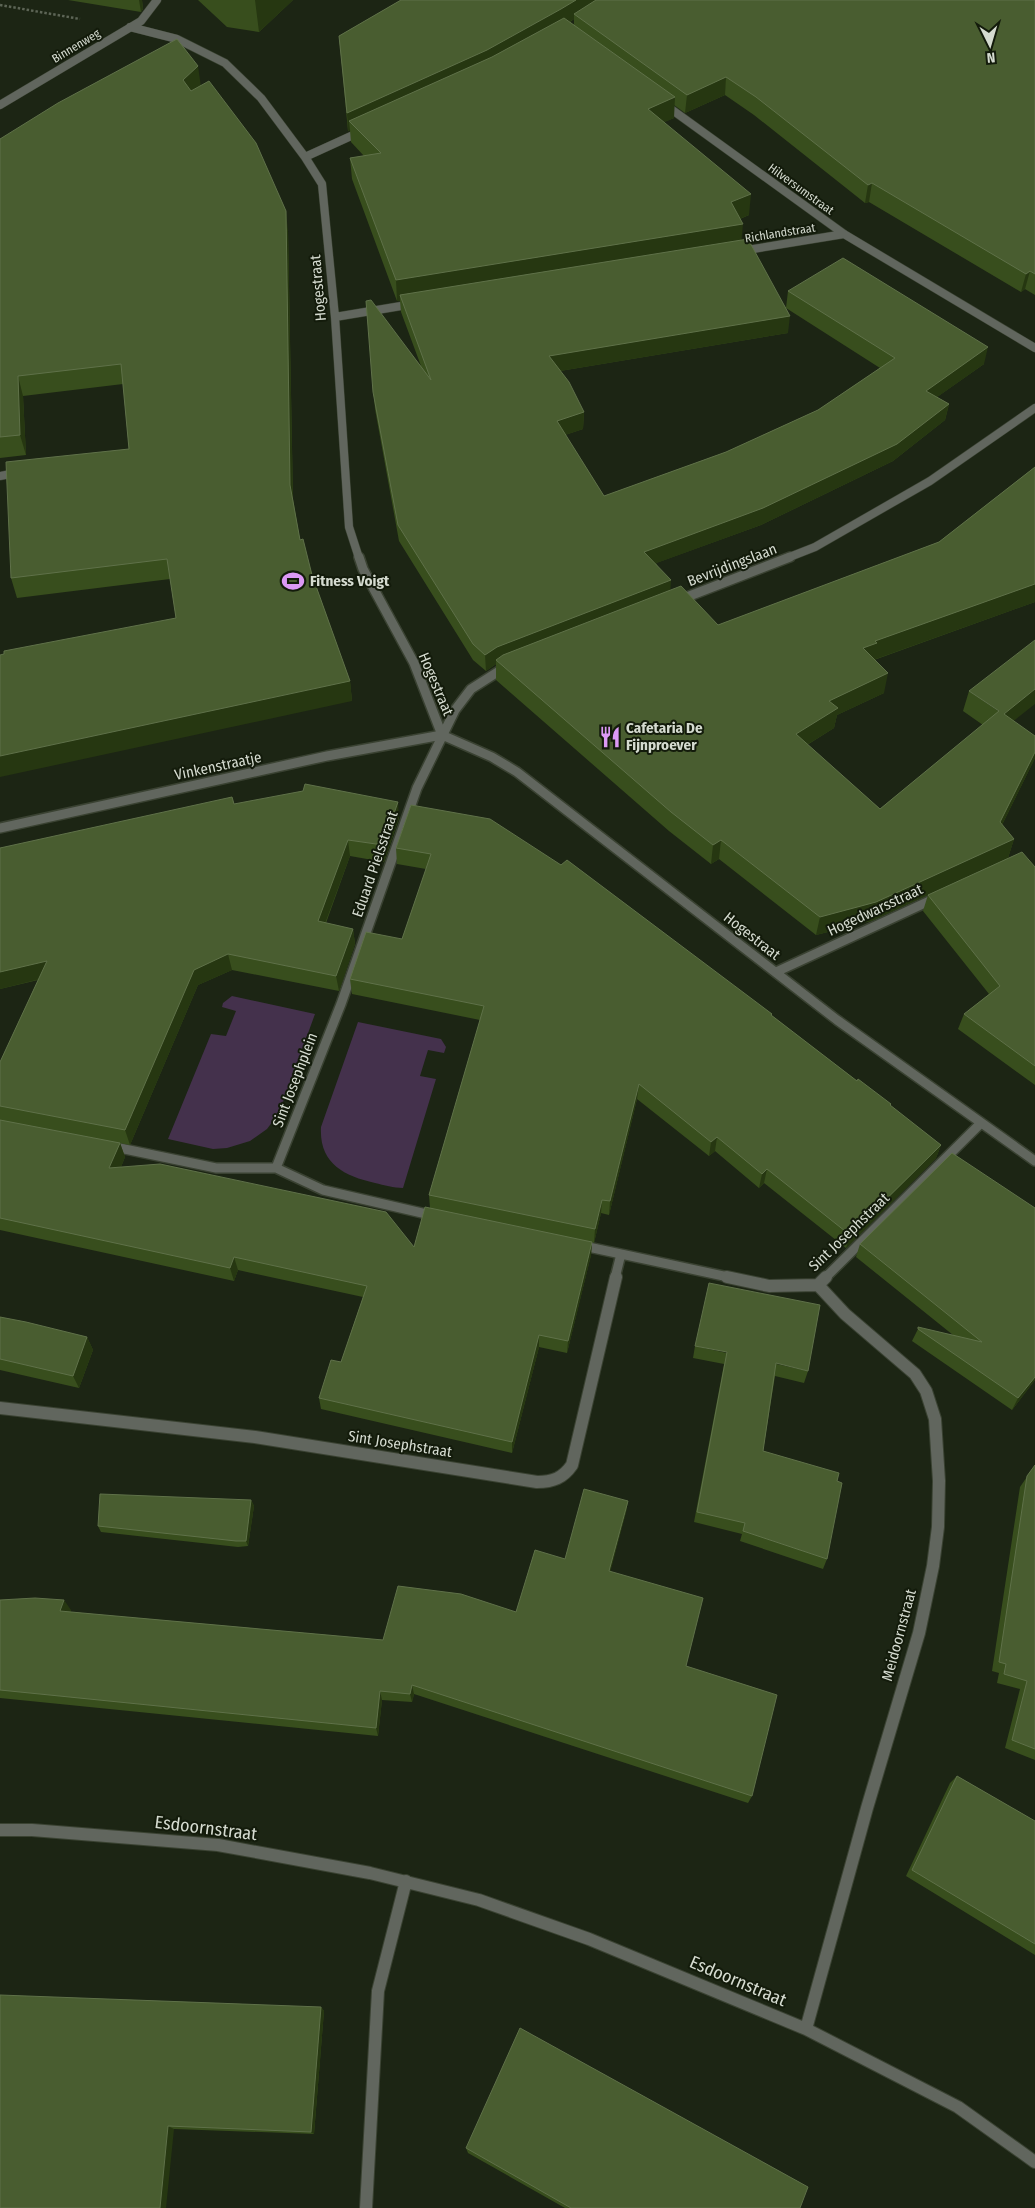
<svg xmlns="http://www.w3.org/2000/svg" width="1035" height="2208" viewBox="0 0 1035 2208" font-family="'Fira Sans Condensed',sans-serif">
  <rect width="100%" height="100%" fill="#1c2514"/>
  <path fill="#44314c" d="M232,996l83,18 -36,99 -12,16 -17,12 -23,7 -14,1 -45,-10 43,-105 15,2 10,-25 -14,-4 1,-4z
    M358,1022l83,17 5,8 -2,6 -16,-3 -8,26 16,3 -33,109c-9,0 -19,-3 -28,-5 -32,-7 -56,-20 -54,-56z"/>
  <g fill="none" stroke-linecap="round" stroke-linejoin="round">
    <g stroke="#3a4232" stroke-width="9">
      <path id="street-far2" d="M130,27l47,12 48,24 36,35 44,59 17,27 13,133 14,210 10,31
        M664,104l180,130 191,114
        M0,105l141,-84 16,-21
        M305,157l57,-26
        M741,251l103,-17
        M335,317l78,-13
        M0,476l20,-4
        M787,558l28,-11 115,-66 105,-73"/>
    </g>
    <g stroke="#3a4232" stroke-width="12">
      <path id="street-far1" d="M359,557l4,12 51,94 28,72 50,22 25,15 320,248 198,141
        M679,600l111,-43
        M0,828l327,-72 115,-21
        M776,972l162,-75
        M110,1146l106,22h60l47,22 112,26
        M276,1168l65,-164 76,-216 38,-78 16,-21 36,-23
        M579,1245l154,33
        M615,1278l6,-24
        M825,1278l155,-154"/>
    </g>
    <g stroke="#3a4232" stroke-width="14">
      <path id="street" d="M727,1277l42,9 49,-1 8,-8
        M0,1408l255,29 282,45c16,0 26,-4 35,-17l44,-188
        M0,1830h32l186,15 152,28 109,27 110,39 217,90 152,78 77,55
        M806,2029l61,-221 52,-175 14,-67 5,-39 1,-46 -4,-62 -9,-28 -11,-17 -70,-60 -27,-29
        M366,2208l12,-217 28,-110"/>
    </g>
    <path stroke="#5d6556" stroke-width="2.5" stroke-dasharray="2.5 2" stroke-linecap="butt" d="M0,5l80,14"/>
    <use href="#street-far2" stroke="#61665e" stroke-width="8"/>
    <use href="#street-far1" stroke="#61665e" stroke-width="9"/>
    <use href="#street" stroke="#61665e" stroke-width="12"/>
  </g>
  <path fill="#384e1d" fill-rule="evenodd" d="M68,0h74l1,9 -2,3z
    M198,0h95l-34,32 -32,-5z
    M401,0h634v295l-10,-6 -4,3 -152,-90 -4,1 -111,-88 -29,-20 -40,18 -11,-8v13l-10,4 85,93 -9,4 1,21 45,68 2,-17 196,73 -47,33 12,7 -4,16 -52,41 -132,64 -105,38 14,28 48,34 221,-83 96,-75v135l-161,58 10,33 -47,22 -3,13 -27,17 73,64 103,-84 -20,-14 6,-20 66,45v22l-33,67 12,14 -6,19 -137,63 -55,14 -97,-76 -8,5 -42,-33 -173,-151v-16l-10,7 -13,-11 -74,-119 -24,-132 -9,-108 55,65 -20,-54 -1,-11h-3l-45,-122 -2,-21 14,-2 -13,-14 -1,-12 -2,1 -9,-95zM574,19v6l-4,-3zM786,308l94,60 -62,42 -92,42 -122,44 -39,-61 18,-6 1,-17 -24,-41 228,-38z
    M201,85l87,146 5,268 7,41 12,35 38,106 2,20 -176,-83 -6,-39 -153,19 -6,-20 118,-129 -6,-65 -100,12 3,59 -26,3v-319z
    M234,804l165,14 -15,44 -34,-6 -24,67 27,6 2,15 -16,47 -107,-21 -34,15 -68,160 -129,-25 119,23 5,14 -4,10 293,80 16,-39 -1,-13 51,-175 -128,-26 -2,-15 52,-40 24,-70 -29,-5 -1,-16 15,-43 361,211 169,129 -5,13 -90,90 -82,-65 -5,5 -44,-37 -6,5 -72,-57 -28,116 -8,-2 -7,30 -2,-1 -1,13 -24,98 -28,-6 -27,106 -191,-44 -2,-11 22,-36 22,-65 -125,-27 -4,11 -234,-51v-168l38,-82 -38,9v-141z
    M1035,867v218l-77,-56 6,-15 25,-20 -66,-83 5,-16z
    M860,1244l175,136 -23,30 -100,-69 6,-12 35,6 -97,-78z
    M0,1317l87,20 6,13 -14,38 -79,-18z
    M695,1346l113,25 -4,12 -29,-7 -12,75 74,30 -10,78 -4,10 -83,-28 2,-7 -48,-12 30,-158 -31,-6z
    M1035,1465v295l-30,-12 15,-59 -23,-6 2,-10 -7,-2 28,-184z
    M251,1500l3,6 -6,40 -10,1 -137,-15 -3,-6z
    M628,1501l-2,11 -16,59 76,95 66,130 -4,7 -334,-109 -2,8 -30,-2 -4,36 -378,-38v-98l71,10 -1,2 313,28 133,-28 49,-53z
    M957,1776l78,45v134l-129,-79 44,-93z
    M321,2007l3,4 -10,123 -140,-5 -174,79z
    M466,2148l334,60h-235l-97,-55z"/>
  <path fill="#263711" d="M139,0h3l1,9 -2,3z
    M255,0h38l-34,32z
    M576,0h28l-30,14v5l-13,8 -212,94 1,9 -2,1 -1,-18z
    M198,66l3,21 -15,14 -3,-21z
    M726,77l-1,18 -40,18 2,-18z
    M675,97l-1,21 -27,12 1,-21z
    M872,183l-3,19 -4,1 3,-18z
    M751,194l-2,21 -20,8 2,-21z
    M286,211l2,20 5,274 -3,-20z
    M743,224l-2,21 -341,50v6h-3l-1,-21z
    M1030,271l-5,18 -4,3 5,-18z
    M790,316l-2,17 -240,40 1,-17z
    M988,347l-4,17 -61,43 3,-16z
    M18,376l5,20 3,59 -6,-20z
    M949,404l-4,16 -52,41 -132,64 -118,43 1,-16z
    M584,412l-1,17 -27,9 1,-17z
    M671,580l-1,16 -174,64v4l-10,7 -1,-16 12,-8z
    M1035,584v18l-162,58 -10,-12 12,-7z
    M888,673l-4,20 -47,22 -3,13 -42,26 4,-20 33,-33z
    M350,681l2,20 -352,76v-21z
    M1035,689v15l-38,30 7,-20z
    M1035,752v6l-41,83 6,-19z
    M398,802l1,16 -15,44 -1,-17z
    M1014,839l-6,19 -137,63 -55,14 4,-18z
    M348,840l2,16 -30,81 -2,-16z
    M721,840l-2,19 -8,5 2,-19z
    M353,929l2,15 -16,47 -3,-15z
    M228,954l4,16 -34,15 -68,160 -5,-15 69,-160z
    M47,961l5,15 -52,13v-17z
    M639,1084l-2,15 -28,116 1,-14z
    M717,1137l-2,14 -6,5 2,-14z
    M120,1143l5,14 -10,25 -6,-14z
    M941,1145l-5,13 -90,90 4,-13z
    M767,1169l-3,14 -5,5 3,-14z
    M602,1200l-1,13 -7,30 1,-14z
    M592,1242l-1,13 -24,98 1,-12z
    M234,1257l4,13 -4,11 -4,-13z
    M539,1335v12l-27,106v-11z
    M87,1337l6,13 -14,38 -6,-12z
    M1035,1377v3l-23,30 6,-12z
    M251,1500l3,6 -6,40 -2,-5z
    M628,1501l-2,11 -18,69 1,-10z
    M64,1600l7,10 -4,11 -7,-10z
    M412,1685l2,9 -2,8 -2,-8z
    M380,1691l2,9 -4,36 -2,-8z
    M321,2007l3,4 -10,123 -3,-2z
    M168,2126l6,3 -8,79h-6z"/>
  <path fill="#495d30" stroke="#5f7149" d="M401,0h175l-15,9 -74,41 -140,63 -8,-77z
    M596,0h439v274l-5,-3 -4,3 -154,-91 -4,2 -112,-88 -30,-20 -39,18 -113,-81z
    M564,18l111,79 -27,12 103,85 -20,8 12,22 -347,56 -46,-122 31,-5 -32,-32 143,-64z
    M177,39l21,27 -15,14 8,11 18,-10 47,62 30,68 4,274 10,55 3,-1 9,36 38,106 -350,75v-101l4,-1v-3l172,-33 -9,-59 -156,19 -5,-116 123,-13 -8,-85 -103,12 2,59 -20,2v-298l58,-36z
    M748,239l42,77 -241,40 20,26 15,30 -27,9 47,75 122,-44 92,-42 77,-52 -107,-67 55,-33 145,89 -62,44 23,13 -52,40 -134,64 -119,44 27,28 -174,67 -12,8 -12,-11 -75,-119 -25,-133 -7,-91 5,-1 60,80 -31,-85z
    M1035,467v117l-160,57 2,2 -14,5 25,25 -59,28 9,7 -42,26 84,75 119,-98 -30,-20 66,-51v49l-31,25 31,22v16l-35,70 14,17 -138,63 -56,15 -99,-77 -8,5 -42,-33 -175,-152 7,-5 178,-69 37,39 221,-83z
    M305,784l93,18 -15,43 -35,-5 -30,81 35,8 -17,47 -108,-22 -34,16 -69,160 -125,-24v-44l47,-101 -47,11v-124l232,-51 2,7 69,-13z
    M411,805l79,14 71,46 6,-5 205,154 -1,1 86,66 1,-2 33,25 -1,1 51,40 -91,90 -83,-66 -5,5 -45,-37 -6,5 -72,-58 -29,117 -8,-1 -7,29 -166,-34 55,-189 -134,-27 16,-47 36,7 29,-85 -35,-6z
    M1022,852l13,15v199l-71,-52 36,-28 -72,-91z
    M0,1120l120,23 -11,25 51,-4 226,48 28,35 11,-40 167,35 -24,99 -29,-6 -27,107 -193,-44 12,-38 10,2 26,-76 -133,-29 -4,11 -230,-50z
    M952,1153l83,55v169l-17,21 -100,-69v-2l64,15 -122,-98z
    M709,1283l111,22 -12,66 -32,-8 -13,88 76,22 -2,8 5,2 -15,76 -84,-28 2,-8 -48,-11 30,-160 -32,-6z
    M0,1317l26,5 61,15 -14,39 -73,-17z
    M1035,1465v284l-23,-9 15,-59 -23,-7 2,-10 -7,-2 28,-186z
    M584,1489l44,12 -19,70 94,27 -17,68 91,29 -25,101 -340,-111 -2,9 -30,-3 -4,37 -376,-38v-90l35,-2 29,2 -4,11 323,29 15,-54 63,8 55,18 19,-62 30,9z
    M100,1494l151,6 -5,41h-10l-138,-15z
    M957,1776l78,45v123l-123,-74z
    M0,1995l321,12 -10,125 -143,-6 -8,82h-160z
    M520,2028l288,159 -8,21h-229l-105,-60z"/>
  <defs>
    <g id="stadium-bare" transform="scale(1.725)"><path d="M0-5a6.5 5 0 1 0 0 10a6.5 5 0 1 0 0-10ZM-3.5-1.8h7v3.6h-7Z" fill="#dc99f5" stroke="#131b0b" stroke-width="2.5" paint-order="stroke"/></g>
    <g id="restaurant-bare" transform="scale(1.725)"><path d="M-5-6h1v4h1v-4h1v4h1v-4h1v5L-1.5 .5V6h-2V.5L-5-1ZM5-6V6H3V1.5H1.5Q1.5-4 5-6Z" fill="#dc99f5" stroke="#131b0b" stroke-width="2.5" paint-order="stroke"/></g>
  </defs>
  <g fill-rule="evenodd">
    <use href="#stadium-bare" x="293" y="581"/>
    <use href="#restaurant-bare" x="610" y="737"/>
  </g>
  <g text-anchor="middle" stroke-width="4" stroke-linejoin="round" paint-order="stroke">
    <g font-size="12" fill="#d5dbd0" stroke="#131b0b">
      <text transform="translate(76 46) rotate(-31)" y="4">Binnenweg</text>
      <text transform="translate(801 189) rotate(36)" y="4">Hilversumstraat</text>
      <text transform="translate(780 233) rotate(-9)" y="4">Richlandstraat</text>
    </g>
    <g font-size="15" fill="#d5dbd0" stroke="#131b0b">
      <text transform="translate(318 288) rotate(-95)" y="5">Hogestraat</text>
      <text transform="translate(732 565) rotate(-21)" y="5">Bevrijdingslaan</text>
      <text transform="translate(436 684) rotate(67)" y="5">Hogestraat</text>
      <text transform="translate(218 766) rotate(-12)" y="5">Vinkenstraatje</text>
      <text transform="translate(375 864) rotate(-71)" y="5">Eduard Pielsstraat</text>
      <text transform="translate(875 910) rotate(-25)" y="5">Hogedwarsstraat</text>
      <text transform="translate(752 936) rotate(38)" y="5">Hogestraat</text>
      <text transform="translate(295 1080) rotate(-69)" y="5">Sint Josephplein</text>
      <text transform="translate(849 1232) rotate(-44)" y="5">Sint Josephstraat</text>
      <text transform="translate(400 1444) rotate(9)" y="5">Sint Josephstraat</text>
      <text transform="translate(899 1635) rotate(-75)" y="5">Meidoornstraat</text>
    </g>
    <g font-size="15" font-weight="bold" fill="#d5dbd0" stroke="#131b0b" text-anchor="start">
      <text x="310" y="586">Fitness Voigt</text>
      <text x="626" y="733">Cafetaria De<tspan x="626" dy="17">Fijnproever</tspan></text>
    </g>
    <g font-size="18" fill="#d5dbd0" stroke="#131b0b">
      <text transform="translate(206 1828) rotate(7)" y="6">Esdoornstraat</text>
      <text transform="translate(738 1981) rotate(23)" y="6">Esdoornstraat</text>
    </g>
  </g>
  <g transform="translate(990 45) rotate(175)" stroke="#131b0b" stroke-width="4" paint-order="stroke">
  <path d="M0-4L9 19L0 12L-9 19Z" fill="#d5dbd0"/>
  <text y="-8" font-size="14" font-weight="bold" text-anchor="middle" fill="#d5dbd0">N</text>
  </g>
</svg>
